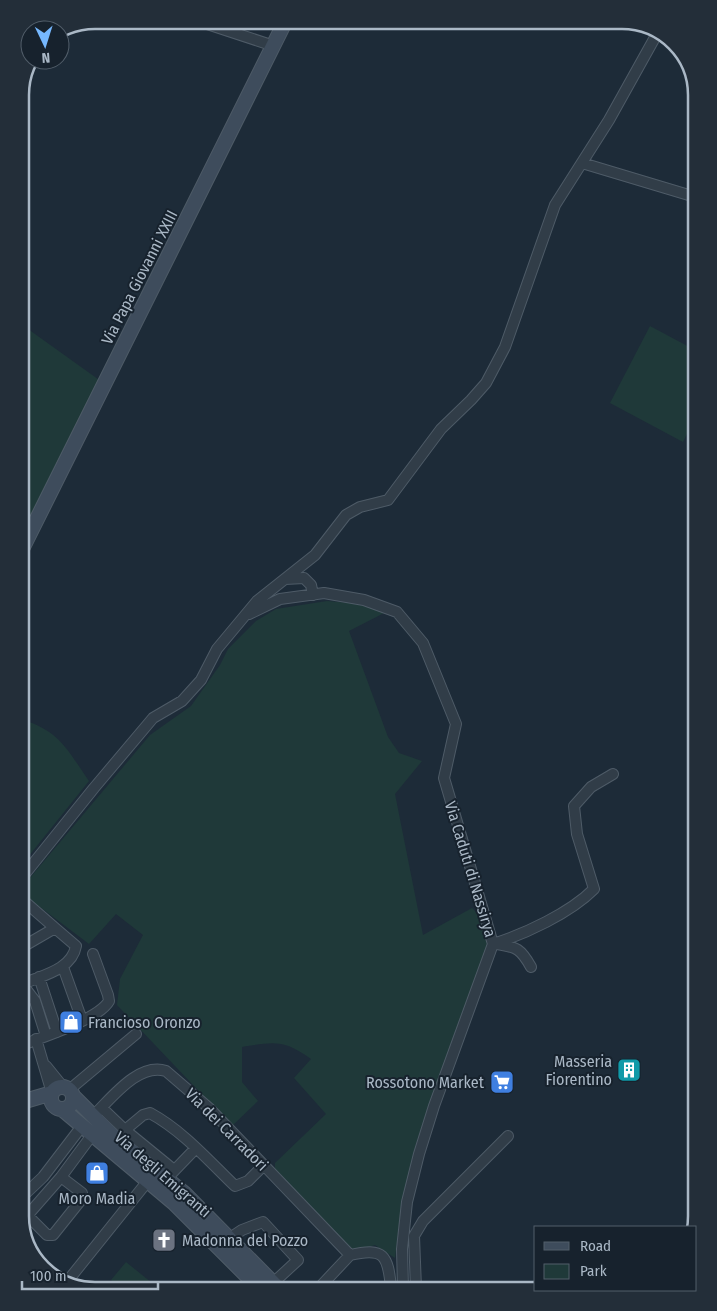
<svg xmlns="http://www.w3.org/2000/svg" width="717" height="1311" viewBox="0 0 717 1311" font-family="'Fira Sans Condensed',sans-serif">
  <rect width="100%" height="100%" fill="#1d2b38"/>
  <path fill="#1f3939" d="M21,324l81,58 -80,159z
    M650,326l43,23v73l-10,20 -73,-39z
    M327,601l25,2 34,9 -37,19 39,106 11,16 23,8 -27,33 28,141 49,-27 8,8 8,27 -72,201 -15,67 -6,47 -20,-13 -23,7 -77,-81v-8l51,-49 -32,-36 17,-19c-28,-20 -37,-17 -69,-12v35l16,19 -26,25 -115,-121 3,-26 23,-44 -27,-21 -27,30 -65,-49v-10l126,-150 41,-29 29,-41 8,-16 28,-28 20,-12z
    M23,720c37,11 45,31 66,61l-65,81z
    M126,1262l31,25 -3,3 -29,1 -14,-11z"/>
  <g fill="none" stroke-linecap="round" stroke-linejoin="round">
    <g stroke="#4e5b67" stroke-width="12">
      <path id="street" d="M195,20l79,26
        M582,163l110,33
        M285,579l19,-1 7,7 2,10
        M249,614l31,-15 44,-6 40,7 33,12 26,31 33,81 -12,54 49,166 -59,162 -15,48 -12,48 -5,47 1,39
        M24,875l70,-87 59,-70 29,-17 19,-21 16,-31 40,-48 58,-46 31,-40 14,-8 28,-7 53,-71 30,-29 15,-17 19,-36 50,-142 54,-85 49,-88
        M24,901l31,27 -31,18
        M493,944c32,-10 77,-31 101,-55l-17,-55 -3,-28 17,-19 22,-13
        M497,944c20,3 24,5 34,23
        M63,967l19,53
        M39,977l18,55
        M25,983c19,-8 47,-14 51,-37l-21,-18
        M25,988l10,13 11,35
        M36,1039l16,54
        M25,1044c20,-8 74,-25 84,-43l-1,-6 -15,-41
        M46,1066l17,21
        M69,1090l67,-56
        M102,1108l23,22 18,-15 7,-2c33,18 58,47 85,73l13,-5 16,-16
        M92,1117c19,-18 46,-55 74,-46l43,37 141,147
        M125,1130l49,40
        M171,1174l25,-26
        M26,1193l17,-16 39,-51
        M28,1216l19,19h6l28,-35 1,-7 -21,-16
        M26,1217l35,-40 31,-42
        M230,1238l12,-8 21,-8 35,38 -25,23
        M350,1255c34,-8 38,0 41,33
        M66,1283l81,-101
        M416,1288l-2,-52 9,-15 85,-85
        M318,1289l32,-34"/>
    </g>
    <g stroke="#4e5b67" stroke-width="16">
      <path id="secondary" d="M22,549l264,-529
        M51 1098a11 11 0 1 1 22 0a11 11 0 1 1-22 0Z
        M73,1096l41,41 70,56 95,96
        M25,1101l27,-8
        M62,1109l112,94 86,86"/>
    </g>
    <use href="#street" stroke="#313d48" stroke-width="10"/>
    <use href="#secondary" stroke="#3e4c5c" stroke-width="14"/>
  </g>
  <defs>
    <g id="shop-square" transform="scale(1.25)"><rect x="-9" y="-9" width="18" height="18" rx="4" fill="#3f7fe0" stroke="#17222d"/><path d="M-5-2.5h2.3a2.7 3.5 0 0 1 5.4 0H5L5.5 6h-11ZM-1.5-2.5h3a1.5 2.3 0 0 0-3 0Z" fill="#fff"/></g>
    <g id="building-square" transform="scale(1.25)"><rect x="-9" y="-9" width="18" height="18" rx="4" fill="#0f9aa8" stroke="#17222d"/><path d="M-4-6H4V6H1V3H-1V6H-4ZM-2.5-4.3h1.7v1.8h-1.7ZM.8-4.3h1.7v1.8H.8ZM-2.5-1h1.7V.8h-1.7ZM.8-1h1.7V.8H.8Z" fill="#fff"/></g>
    <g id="supermarket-square" transform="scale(1.25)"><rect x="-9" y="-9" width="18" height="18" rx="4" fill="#3f7fe0" stroke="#17222d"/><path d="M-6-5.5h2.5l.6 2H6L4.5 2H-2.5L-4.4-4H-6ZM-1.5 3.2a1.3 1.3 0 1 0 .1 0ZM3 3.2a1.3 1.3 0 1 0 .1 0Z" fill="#fff"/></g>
    <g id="church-square" transform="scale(1.25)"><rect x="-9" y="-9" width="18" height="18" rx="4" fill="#6b7280" stroke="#17222d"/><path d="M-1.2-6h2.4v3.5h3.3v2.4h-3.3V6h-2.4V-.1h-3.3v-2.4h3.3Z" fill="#fff"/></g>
  </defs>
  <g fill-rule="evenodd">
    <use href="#shop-square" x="71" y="1022"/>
    <use href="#building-square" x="629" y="1070"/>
    <use href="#supermarket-square" x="502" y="1082"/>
    <use href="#shop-square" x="97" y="1173"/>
    <use href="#church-square" x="164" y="1240"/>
  </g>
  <g text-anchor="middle" stroke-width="4" stroke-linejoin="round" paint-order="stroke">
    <g font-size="16" fill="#aab8c6" stroke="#17222d">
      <text transform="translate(139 277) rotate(-63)" y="6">Via Papa Giovanni XXIII</text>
      <text transform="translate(471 869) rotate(73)" y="6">Via Caduti di Nassirya</text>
      <text transform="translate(227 1129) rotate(45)" y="6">Via dei Carradori</text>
      <text transform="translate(163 1174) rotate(41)" y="6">Via degli Emigranti</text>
    </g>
    <g font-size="16" fill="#aab8c6" stroke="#17222d" text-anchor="start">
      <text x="88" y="1028">Francioso Oronzo</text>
      <text x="612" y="1067" text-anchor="end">Masseria<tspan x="612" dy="18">Fiorentino</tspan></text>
      <text x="484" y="1088" text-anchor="end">Rossotono Market</text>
      <text x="97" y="1204" text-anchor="middle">Moro Madia</text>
      <text x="182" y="1246">Madonna del Pozzo</text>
    </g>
  </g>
  <path d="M0 0H717V1311H0ZM95 29H622A66 66 0 0 1 688 95V1216A66 66 0 0 1 622 1282H95A66 66 0 0 1 29 1216V95A66 66 0 0 1 95 29Z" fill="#232e39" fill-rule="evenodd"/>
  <path fill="none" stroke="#aab8c6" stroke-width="2.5" d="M95 29H622A66 66 0 0 1 688 95V1216A66 66 0 0 1 622 1282H95A66 66 0 0 1 29 1216V95A66 66 0 0 1 95 29Z"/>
  <rect x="534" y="1226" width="162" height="65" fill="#17222d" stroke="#525e6a"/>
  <rect x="544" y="1242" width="25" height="8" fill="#3e4c5c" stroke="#525e6a"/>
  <text x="580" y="1251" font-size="15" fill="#aab8c6">Road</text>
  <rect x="544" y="1264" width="25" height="15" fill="#1f3939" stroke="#525e6a"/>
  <text x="580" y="1276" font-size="15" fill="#aab8c6">Park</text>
  <g transform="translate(45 45) rotate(176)"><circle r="24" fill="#17222d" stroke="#525e6a"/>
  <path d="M0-4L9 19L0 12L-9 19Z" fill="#76b8ff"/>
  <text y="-8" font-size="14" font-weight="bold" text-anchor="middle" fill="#aab8c6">N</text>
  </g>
  <path d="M22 1281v8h136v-8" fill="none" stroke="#aab8c6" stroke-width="2.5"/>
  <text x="30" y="1281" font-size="15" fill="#aab8c6" stroke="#17222d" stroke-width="4" paint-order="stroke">100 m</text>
</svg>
